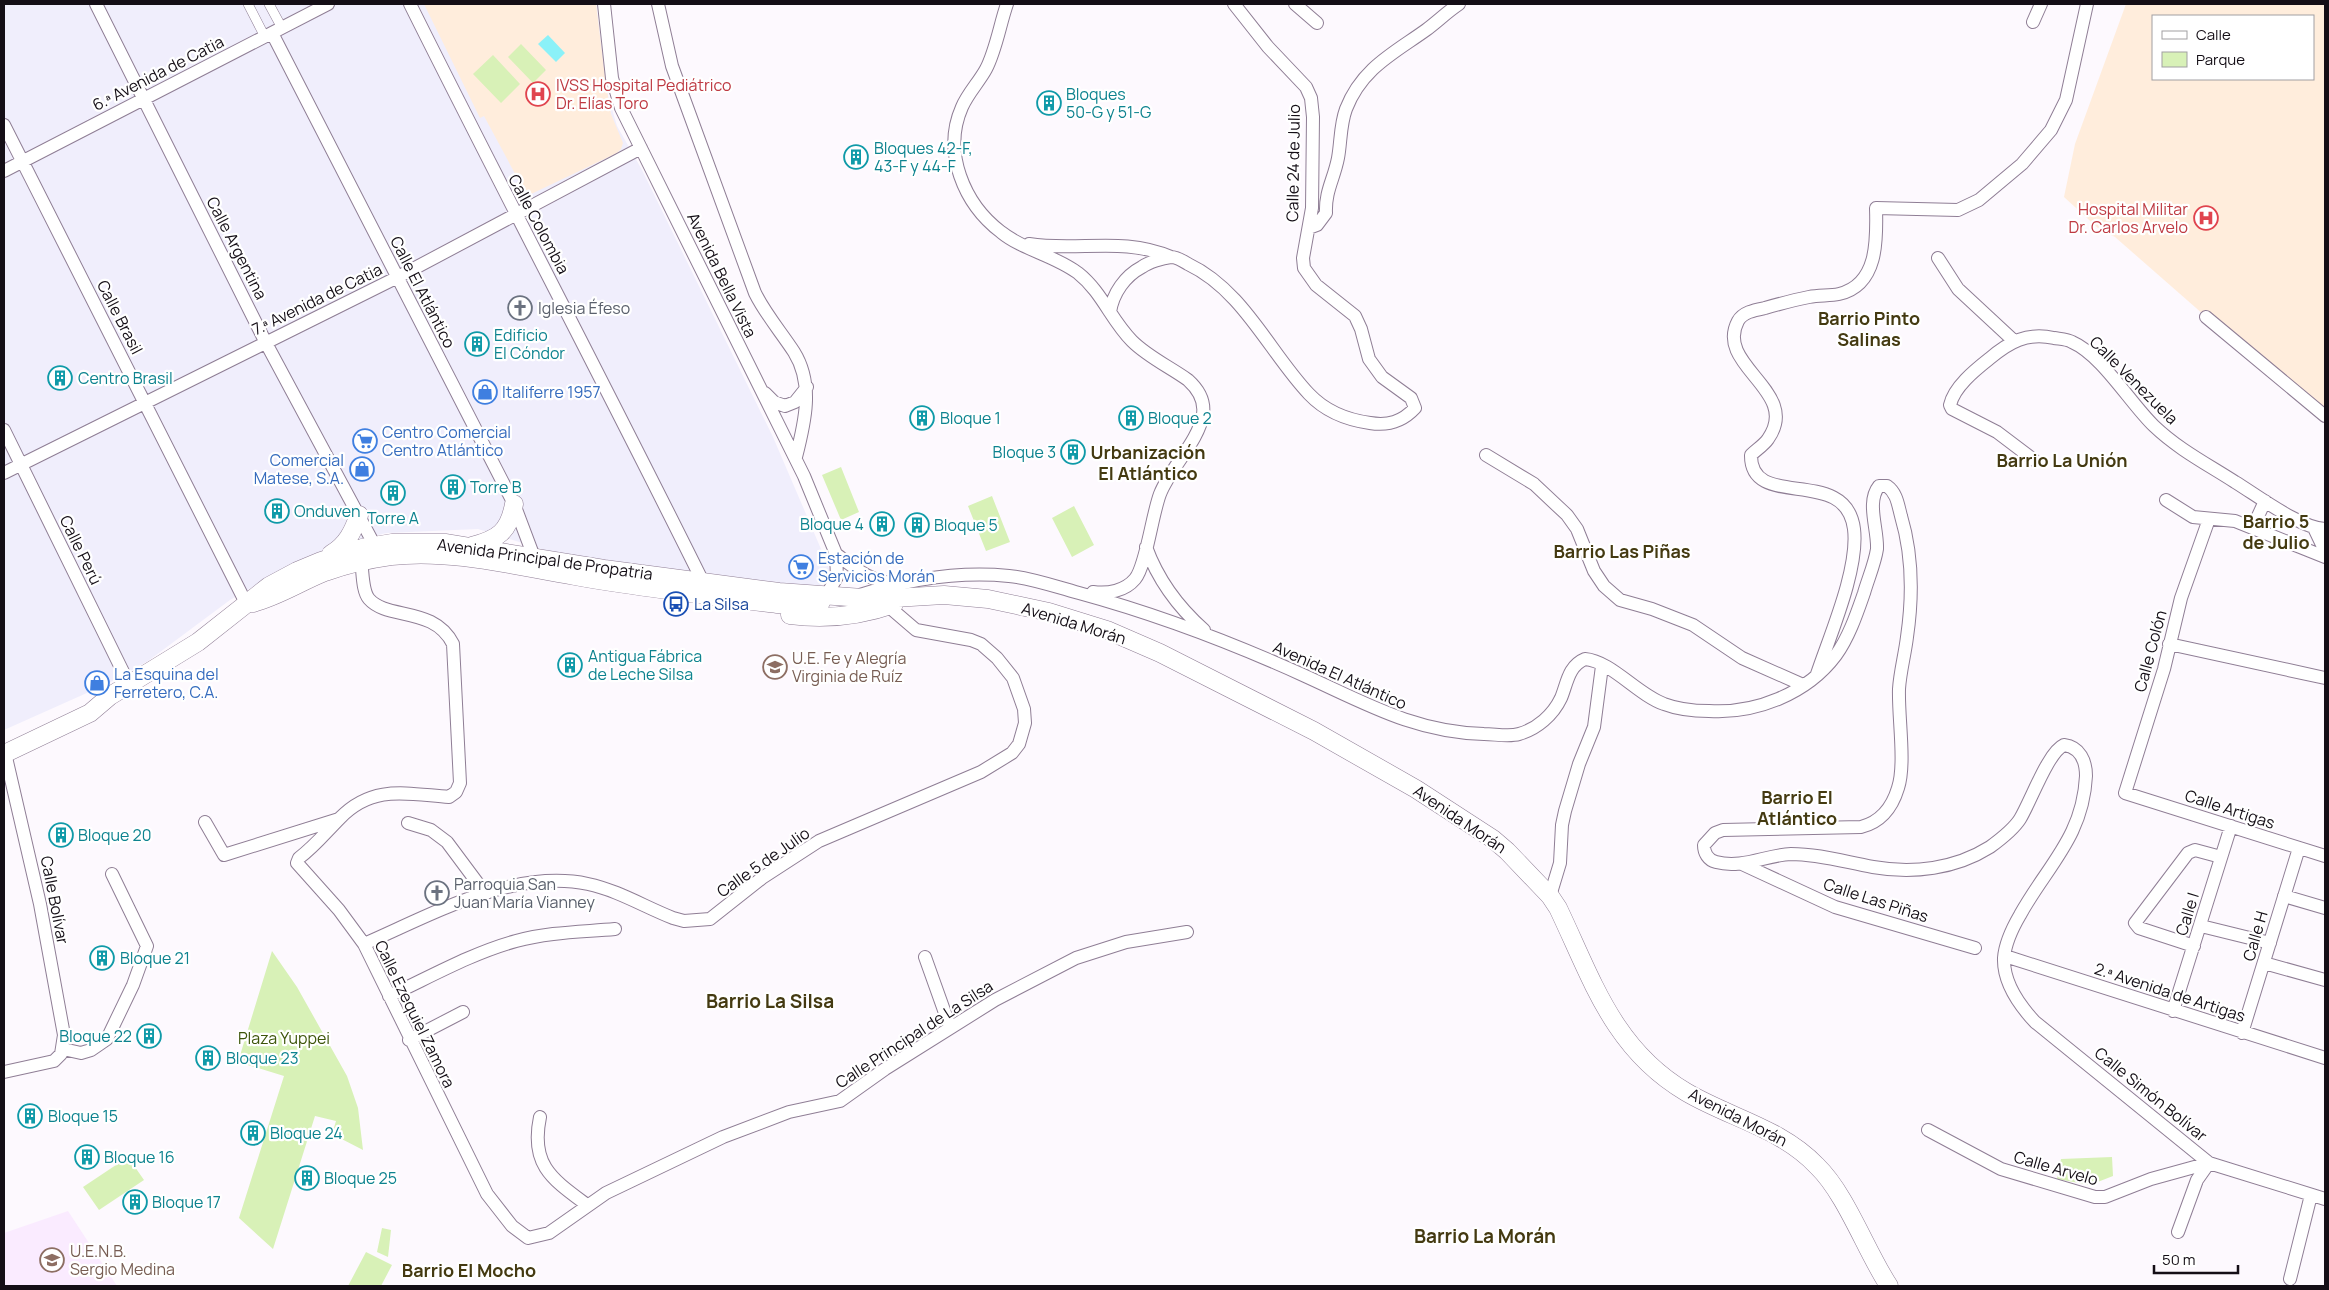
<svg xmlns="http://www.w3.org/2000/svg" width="2329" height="1290" viewBox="0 0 2329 1290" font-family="Manrope,sans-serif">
  <rect width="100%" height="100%" fill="#fdf9fe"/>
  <path fill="#f0eefc" d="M4,4h592l12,91 9,31 25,44 131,267 57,133 -1,9 -11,7h-8l-71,-5 -188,-29 -73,-23 -92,4 -56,14 -67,34 -33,19 -82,61 -41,23 -103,46z"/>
  <path fill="#faebff" d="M68,1211l49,75h-113v-53z"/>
  <path fill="#ffeddc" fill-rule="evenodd" d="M424,4h172l10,81 5,29 12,29 -2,6 -4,4 -90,43 -43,-80 -4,2z
    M2126,4h199v417l-210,-184 -16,-8 -35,-32 11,-53zM2153,16h160v63h-160z"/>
  <path fill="#d8f1b7" d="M521,44l25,26 -13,13 -25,-26z
    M493,55l27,29 -19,19 -28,-29z
    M841,467l18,45 -18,8 -19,-45z
    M992,496l18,46 -24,9 -18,-45z
    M1074,506l20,39 -22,12 -20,-39z
    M272,951l25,36 50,89 11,32 5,42 -31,-16 4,-13 -21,-5 -42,133 -34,-31 45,-142 -46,-14z
    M128,1157l16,23 -45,30 -16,-23z
    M2112,1157l1,19 -23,9 -33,-6 4,-20z
    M382,1228l9,2 -3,27 -11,-5z
    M366,1252l26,13 -11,21h-33z"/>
  <path fill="#8bf1f8" d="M548,35l17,18 -9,9 -18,-18z"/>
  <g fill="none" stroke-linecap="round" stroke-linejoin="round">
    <g stroke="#8f7e95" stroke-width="10">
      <path id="pedestrian" d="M248,4l17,33
        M269,4l13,24"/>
    </g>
    <g stroke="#8f7e95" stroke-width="14">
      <path id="minor" d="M96,4l170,339 109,203 1,8
        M410,4c96,193 197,384 293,578l-1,5
        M604,4l8,74 9,30 183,368 32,78 1,23 -11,19
        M658,4l14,62 83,227c11,22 26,39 39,59 20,32 11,70 2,105
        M1007,4c-7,20 -11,46 -21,65 -7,13 -18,24 -24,38 -20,45 2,97 39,125 22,18 53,23 77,41 24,19 33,47 54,68 16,16 38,26 56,39 10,9 17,20 15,34 -4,27 -33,54 -43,80 -8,21 -14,72 -25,85 -10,12 -27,15 -42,13
        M1295,4l22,19
        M2033,22l8,-18
        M272,33l242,471 20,53 -1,7
        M4,125l243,480
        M4,171l324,-167
        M1309,228l8,-3 9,-12c-1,-22 8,-34 12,-55 3,-16 2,-33 8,-49 16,-41 48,-56 80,-79 12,-9 21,-18 33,-26
        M1029,244c49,8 93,-8 142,13
        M1938,258l20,31 56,52
        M1110,312c3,-19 15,-36 32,-45 7,-5 20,-9 29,-10 6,0 12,4 17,7 55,26 82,89 121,130 16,17 39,26 61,29 18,3 32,-1 45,-15l-4,-10 -29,-21 -13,-18 -8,-30 -6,-13 -39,-31 -12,-17 -1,-10 9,-50 1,-91 -2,-19 -5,-11 -38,-40 -34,-43
        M2206,317l119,99
        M765,393l9,9 11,4 10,-4 12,-15
        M4,430l125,254
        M1486,455l48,29 33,31 10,14 17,42 10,15 16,14 32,9 41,16 49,33 61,27
        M2034,460l-37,-28 -45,-23 -2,-4c4,-18 25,-35 39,-46 20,-17 38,-27 65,-21 6,1 13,1 18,4 30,13 58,61 82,84 24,23 53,38 81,56 23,14 65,46 90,47
        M4,473l394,-196 243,-129
        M2166,500l27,17 42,4 90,36
        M2209,519l-28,79 -17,71 -39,124 200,63
        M2253,527l12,-26
        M2314,528l11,23
        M1146,547c12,33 32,60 58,83
        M836,554c19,14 33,27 57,29
        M361,561c2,11 1,30 8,38 18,21 65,7 84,45l7,139 -4,9 -7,5c-42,-3 -76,-13 -109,21 -14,14 -25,28 -41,40l-2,5 42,47 25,34 123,250 25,32 16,12 21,-5 57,-40 117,-56 66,-25 51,-11 45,-32 110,-69 81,-42 50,-16 61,-10
        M860,595c49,-16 97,-24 149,-19 23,2 47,11 70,17 77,21 151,49 224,82 62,28 111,57 181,59 11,0 25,3 35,0 18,-5 34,-19 42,-36 6,-14 7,-32 24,-39 26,2 53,36 79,45 13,5 30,7 45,7 46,3 98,-17 127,-56 13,-18 21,-42 28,-62 4,-14 11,-30 13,-44 1,-20 -11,-47 2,-63h8c10,7 11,19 14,30 12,40 12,80 6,121 -2,17 -7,35 -8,52 -1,28 7,75 -1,99 -6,20 -17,34 -37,39l-138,3 -8,3 -11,12c0,8 4,15 12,17 26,7 50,-7 75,-8 28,0 54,8 82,13 40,7 82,2 117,-20 11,-8 23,-17 30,-28 11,-18 28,-67 44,-74 16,2 22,16 22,31 -3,61 -39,90 -66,139 -7,12 -15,29 -16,43 -1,25 16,48 31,64l174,141 116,36
        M2169,644l156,34
        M1817,674c13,-39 42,-105 37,-145 -8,-65 -104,-17 -103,-74 5,-5 13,-10 17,-16 34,-48 -54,-73 -30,-118 5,-9 17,-11 27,-13 14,-4 29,-8 44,-11 10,-2 21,-1 30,-3 39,-9 38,-54 37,-86l82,2 21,-10 43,-36 29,-34 15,-30 21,-96
        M205,822l19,33 115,-36
        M408,823l23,7 16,12 38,51
        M1742,864l93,43 140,41
        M1550,896l10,-33 2,-38 3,-14 14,-47 15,-37 8,-61
        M2284,896l41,12
        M2201,926l69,17
        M364,944c67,-29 149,-76 224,-60 29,6 57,23 85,34l11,3 26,-2 52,-41 57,-37 162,-69 31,-19 7,-9 6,-21 -1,-14 -11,-31 -16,-20 -16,-14 -10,-4 -55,-10 -28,-24
        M2194,946l-55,-18 -4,-5 53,-70 7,-3 26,7
        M2005,956l320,102
        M925,957l25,70
        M2264,963l61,17
        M389,996c41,-19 83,-43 127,-55 33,-9 66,-9 99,-12
        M2173,1011l58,-185
        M2242,1033l57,-185
        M409,1040l54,-28
        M63,1049l18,4 10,-3 16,-11 26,-54 14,-39 -35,-72
        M4,1072l50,-11 7,-7 3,-19 -24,-131 -35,-151
        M540,1117c-10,48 12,62 47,88
        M1928,1130l73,39 94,28h10l46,-18 58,-16
        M2178,1232l19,-52 12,-17
        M2290,1279l21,-84"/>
    </g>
    <g stroke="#8f7e95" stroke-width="19">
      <path id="secondary" d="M472,546c26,-7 37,-14 42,-42
        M331,554c16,-9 22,-23 28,-39
        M253,603c26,-7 47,-21 72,-31 22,-8 44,-13 66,-16 61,-7 124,10 184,20 67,12 135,20 202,28l21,2 23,-4
        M790,615c37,5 70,1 104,-11
        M4,754l86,-41 20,-17 88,-54 71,-56 28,-15 24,-10 41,-13 30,-5h53l159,26 175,23 98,7 67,-4 44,4 61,13 58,18 53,23 154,78 102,58 77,50 14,12 43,45 8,12c34,71 55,141 128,184 44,26 95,36 131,74 29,28 49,85 72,120"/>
    </g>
    <use href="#pedestrian" stroke="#fff" stroke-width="9"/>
    <use href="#minor" stroke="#fff" stroke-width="12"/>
    <use href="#secondary" stroke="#fff" stroke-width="18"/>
  </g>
  <defs>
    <g id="hospital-ring" transform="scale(1.25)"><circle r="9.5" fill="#fff" stroke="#e0444e" stroke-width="1.5"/><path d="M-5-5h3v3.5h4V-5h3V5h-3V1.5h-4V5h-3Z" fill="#e0444e"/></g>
    <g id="building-ring" transform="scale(1.25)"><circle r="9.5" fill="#fff" stroke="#0f9aa8" stroke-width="1.5"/><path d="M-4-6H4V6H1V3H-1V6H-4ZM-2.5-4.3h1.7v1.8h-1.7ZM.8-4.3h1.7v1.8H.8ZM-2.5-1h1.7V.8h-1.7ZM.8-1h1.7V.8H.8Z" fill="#0f9aa8"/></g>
    <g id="church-ring" transform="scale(1.25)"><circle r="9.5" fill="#fff" stroke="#6b7280" stroke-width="1.5"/><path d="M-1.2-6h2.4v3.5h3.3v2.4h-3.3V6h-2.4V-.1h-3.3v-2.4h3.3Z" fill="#6b7280"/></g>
    <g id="shop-ring" transform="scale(1.25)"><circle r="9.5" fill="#fff" stroke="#3f7fe0" stroke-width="1.5"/><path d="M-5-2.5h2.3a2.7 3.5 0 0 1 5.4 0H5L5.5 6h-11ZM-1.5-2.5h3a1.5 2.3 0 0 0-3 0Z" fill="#3f7fe0"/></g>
    <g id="supermarket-ring" transform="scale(1.25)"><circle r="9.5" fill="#fff" stroke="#3f7fe0" stroke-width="1.5"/><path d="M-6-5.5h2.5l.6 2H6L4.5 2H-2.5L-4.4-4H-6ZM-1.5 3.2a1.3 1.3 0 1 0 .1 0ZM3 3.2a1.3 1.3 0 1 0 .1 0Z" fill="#3f7fe0"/></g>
    <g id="bus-ring" transform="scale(1.25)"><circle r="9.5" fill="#fff" stroke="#1a4fb4" stroke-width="1.5"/><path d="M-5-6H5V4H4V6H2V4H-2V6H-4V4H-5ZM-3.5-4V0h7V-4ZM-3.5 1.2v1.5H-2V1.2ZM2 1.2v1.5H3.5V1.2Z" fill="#1a4fb4"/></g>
    <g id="school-ring" transform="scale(1.25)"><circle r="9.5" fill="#fff" stroke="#8d6e63" stroke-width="1.5"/><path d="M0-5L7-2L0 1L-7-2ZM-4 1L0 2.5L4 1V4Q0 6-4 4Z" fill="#8d6e63"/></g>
  </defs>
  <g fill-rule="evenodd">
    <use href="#hospital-ring" x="538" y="94"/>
    <use href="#building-ring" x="1049" y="103"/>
    <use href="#building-ring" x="856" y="157"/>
    <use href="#hospital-ring" x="2206" y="218"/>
    <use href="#church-ring" x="520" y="308"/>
    <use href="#building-ring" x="477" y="344"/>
    <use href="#building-ring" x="60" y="378"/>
    <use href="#shop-ring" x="485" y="392"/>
    <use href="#building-ring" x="922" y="418"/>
    <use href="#building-ring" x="1131" y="418"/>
    <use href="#supermarket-ring" x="365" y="441"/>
    <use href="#building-ring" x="1073" y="452"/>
    <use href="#shop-ring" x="362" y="469"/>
    <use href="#building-ring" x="453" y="487"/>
    <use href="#building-ring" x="393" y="493"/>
    <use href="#building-ring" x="277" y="511"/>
    <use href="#building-ring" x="882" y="524"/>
    <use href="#building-ring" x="917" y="525"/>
    <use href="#supermarket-ring" x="801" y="567"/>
    <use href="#bus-ring" x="676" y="604"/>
    <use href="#building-ring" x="570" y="665"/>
    <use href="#school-ring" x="775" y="667"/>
    <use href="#shop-ring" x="97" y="683"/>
    <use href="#building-ring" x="61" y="835"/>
    <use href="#church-ring" x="437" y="893"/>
    <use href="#building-ring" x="102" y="958"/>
    <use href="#building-ring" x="149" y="1036"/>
    <use href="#building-ring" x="208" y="1058"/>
    <use href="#building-ring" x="30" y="1116"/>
    <use href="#building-ring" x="253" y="1133"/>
    <use href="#building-ring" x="87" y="1157"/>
    <use href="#building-ring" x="307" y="1178"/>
    <use href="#building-ring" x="135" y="1202"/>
    <use href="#school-ring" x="52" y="1260"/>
  </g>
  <g text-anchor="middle" stroke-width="4.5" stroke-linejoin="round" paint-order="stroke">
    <g font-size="16" fill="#140e16" stroke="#fff">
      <text transform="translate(158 73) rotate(-27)" y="6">6.ª Avenida de Catia</text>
      <text transform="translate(1293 163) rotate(-89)" y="6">Calle 24 de Julio</text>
      <text transform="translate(539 224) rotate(62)" y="6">Calle Colombia</text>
      <text transform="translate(237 248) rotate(63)" y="6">Calle Argentina</text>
      <text transform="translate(722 275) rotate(64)" y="6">Avenida Bella Vista</text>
      <text transform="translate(423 292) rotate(63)" y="6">Calle El Atlántico</text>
      <text transform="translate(317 299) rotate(-26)" y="6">7.ª Avenida de Catia</text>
      <text transform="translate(120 317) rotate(63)" y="6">Calle Brasil</text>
      <text transform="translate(2134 380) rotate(45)" y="6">Calle Venezuela</text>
      <text transform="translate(81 550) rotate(64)" y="6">Calle Perú</text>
      <text transform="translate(545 559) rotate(8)" y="6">Avenida Principal de Propatria</text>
      <text transform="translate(1074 623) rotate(17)" y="6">Avenida Morán</text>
      <text transform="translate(2150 651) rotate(-75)" y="6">Calle Colón</text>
      <text transform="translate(1340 675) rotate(24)" y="6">Avenida El Atlántico</text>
      <text transform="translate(2230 809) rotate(18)" y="6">Calle Artigas</text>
      <text transform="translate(1460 819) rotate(34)" y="6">Avenida Morán</text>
      <text transform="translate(763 862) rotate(-35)" y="6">Calle 5 de Julio</text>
      <text transform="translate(55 900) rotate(79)" y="6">Calle Bolívar</text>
      <text transform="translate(1876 900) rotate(18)" y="6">Calle Las Piñas</text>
      <text transform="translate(2187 914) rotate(-73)" y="6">Calle I</text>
      <text transform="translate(2255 936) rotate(-74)" y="6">Calle H</text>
      <text transform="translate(2170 992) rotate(18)" y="6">2.ª Avenida de Artigas</text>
      <text transform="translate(415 1014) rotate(64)" y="6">Calle Ezequiel Zamora</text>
      <text transform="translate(914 1034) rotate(-33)" y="6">Calle Principal de La Silsa</text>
      <text transform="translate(2151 1094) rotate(39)" y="6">Calle Simón Bolívar</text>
      <text transform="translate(1738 1117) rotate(27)" y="6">Avenida Morán</text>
      <text transform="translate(2056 1168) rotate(16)" y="6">Calle Arvelo</text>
    </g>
    <g font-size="16" fill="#be3a42" stroke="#fff" text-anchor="start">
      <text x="556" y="91">IVSS Hospital Pediátrico<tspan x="556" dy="18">Dr. Elías Toro</tspan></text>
      <text x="2188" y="215" text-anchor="end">Hospital Militar<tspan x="2188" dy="18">Dr. Carlos Arvelo</tspan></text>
    </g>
    <g font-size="16" fill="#0d838f" stroke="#fff" text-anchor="start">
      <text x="1066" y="100">Bloques<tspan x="1066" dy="18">50-G y 51-G</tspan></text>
      <text x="874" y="154">Bloques 42-F,<tspan x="874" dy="18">43-F y 44-F</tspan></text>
      <text x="494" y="341">Edificio<tspan x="494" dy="18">El Cóndor</tspan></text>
      <text x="78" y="384">Centro Brasil</text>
      <text x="940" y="424">Bloque 1</text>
      <text x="1148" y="424">Bloque 2</text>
      <text x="1056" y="458" text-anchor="end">Bloque 3</text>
      <text x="470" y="493">Torre B</text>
      <text x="294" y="517">Onduven</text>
      <text x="393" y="524" text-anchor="middle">Torre A</text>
      <text x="864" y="530" text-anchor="end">Bloque 4</text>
      <text x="934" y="531">Bloque 5</text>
      <text x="588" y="662">Antigua Fábrica<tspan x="588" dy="18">de Leche Silsa</tspan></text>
      <text x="78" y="841">Bloque 20</text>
      <text x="120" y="964">Bloque 21</text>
      <text x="132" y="1042" text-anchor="end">Bloque 22</text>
      <text x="226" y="1064">Bloque 23</text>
      <text x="48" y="1122">Bloque 15</text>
      <text x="270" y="1139">Bloque 24</text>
      <text x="104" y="1163">Bloque 16</text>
      <text x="324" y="1184">Bloque 25</text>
      <text x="152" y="1208">Bloque 17</text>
    </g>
    <g font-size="16" fill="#5b616d" stroke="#fff" text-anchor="start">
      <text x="538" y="314">Iglesia Éfeso</text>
      <text x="454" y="890">Parroquia San<tspan x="454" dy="18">Juan María Vianney</tspan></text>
    </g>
    <g font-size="16" fill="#366cbe" stroke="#fff" text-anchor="start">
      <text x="502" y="398">Italiferre 1957</text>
      <text x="382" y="438">Centro Comercial<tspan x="382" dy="18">Centro Atlántico</tspan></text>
      <text x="344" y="466" text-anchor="end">Comercial<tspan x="344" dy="18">Matese, S.A.</tspan></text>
      <text x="818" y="564">Estación de<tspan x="818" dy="18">Servicios Morán</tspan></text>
      <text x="114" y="680">La Esquina del<tspan x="114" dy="18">Ferretero, C.A.</tspan></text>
    </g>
    <g font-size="16" fill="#164399" stroke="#fff" text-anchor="start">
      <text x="694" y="610">La Silsa</text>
    </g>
    <g font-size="16" fill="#785e54" stroke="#fff" text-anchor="start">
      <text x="792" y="664">U.E. Fe y Alegría<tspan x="792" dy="18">Virginia de Ruíz</tspan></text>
      <text x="70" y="1257">U.E.N.B.<tspan x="70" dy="18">Sergio Medina</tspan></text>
    </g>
    <g font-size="16" fill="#3d550a" stroke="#fff">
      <text x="284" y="1044">Plaza Yuppei</text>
    </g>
    <g font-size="18" font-weight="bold" fill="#443a11" stroke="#fff">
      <text x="1869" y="325">Barrio Pinto<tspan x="1869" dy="21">Salinas</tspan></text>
      <text x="1148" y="459">Urbanización<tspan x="1148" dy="21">El Atlántico</tspan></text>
      <text x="2062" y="467">Barrio La Unión</text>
      <text x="2276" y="528">Barrio 5<tspan x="2276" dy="21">de Julio</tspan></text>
      <text x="1622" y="558">Barrio Las Piñas</text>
      <text x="1797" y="804">Barrio El<tspan x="1797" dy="21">Atlántico</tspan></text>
      <text x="469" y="1277">Barrio El Mocho</text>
    </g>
    <g font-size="19" font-weight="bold" fill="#443a11" stroke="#fff">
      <text x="770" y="1008">Barrio La Silsa</text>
      <text x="1485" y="1243">Barrio La Morán</text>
    </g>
  </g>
  <rect width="2329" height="1290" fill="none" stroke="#140e16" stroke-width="10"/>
  <rect x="2152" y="15" width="162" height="65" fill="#ffffff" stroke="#a19fa2"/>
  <rect x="2162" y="31" width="25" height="8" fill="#ffffff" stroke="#a19fa2"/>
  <text x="2196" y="40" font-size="15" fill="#140e16">Calle</text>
  <rect x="2162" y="52" width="25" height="15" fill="#d8f1b7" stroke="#a19fa2"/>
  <text x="2196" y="65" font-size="15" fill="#140e16">Parque</text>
  <path d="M2154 1265v8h84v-8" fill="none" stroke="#140e16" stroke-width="2.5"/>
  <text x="2162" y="1265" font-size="15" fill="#140e16" stroke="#ffffff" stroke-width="4" paint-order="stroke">50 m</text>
</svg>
